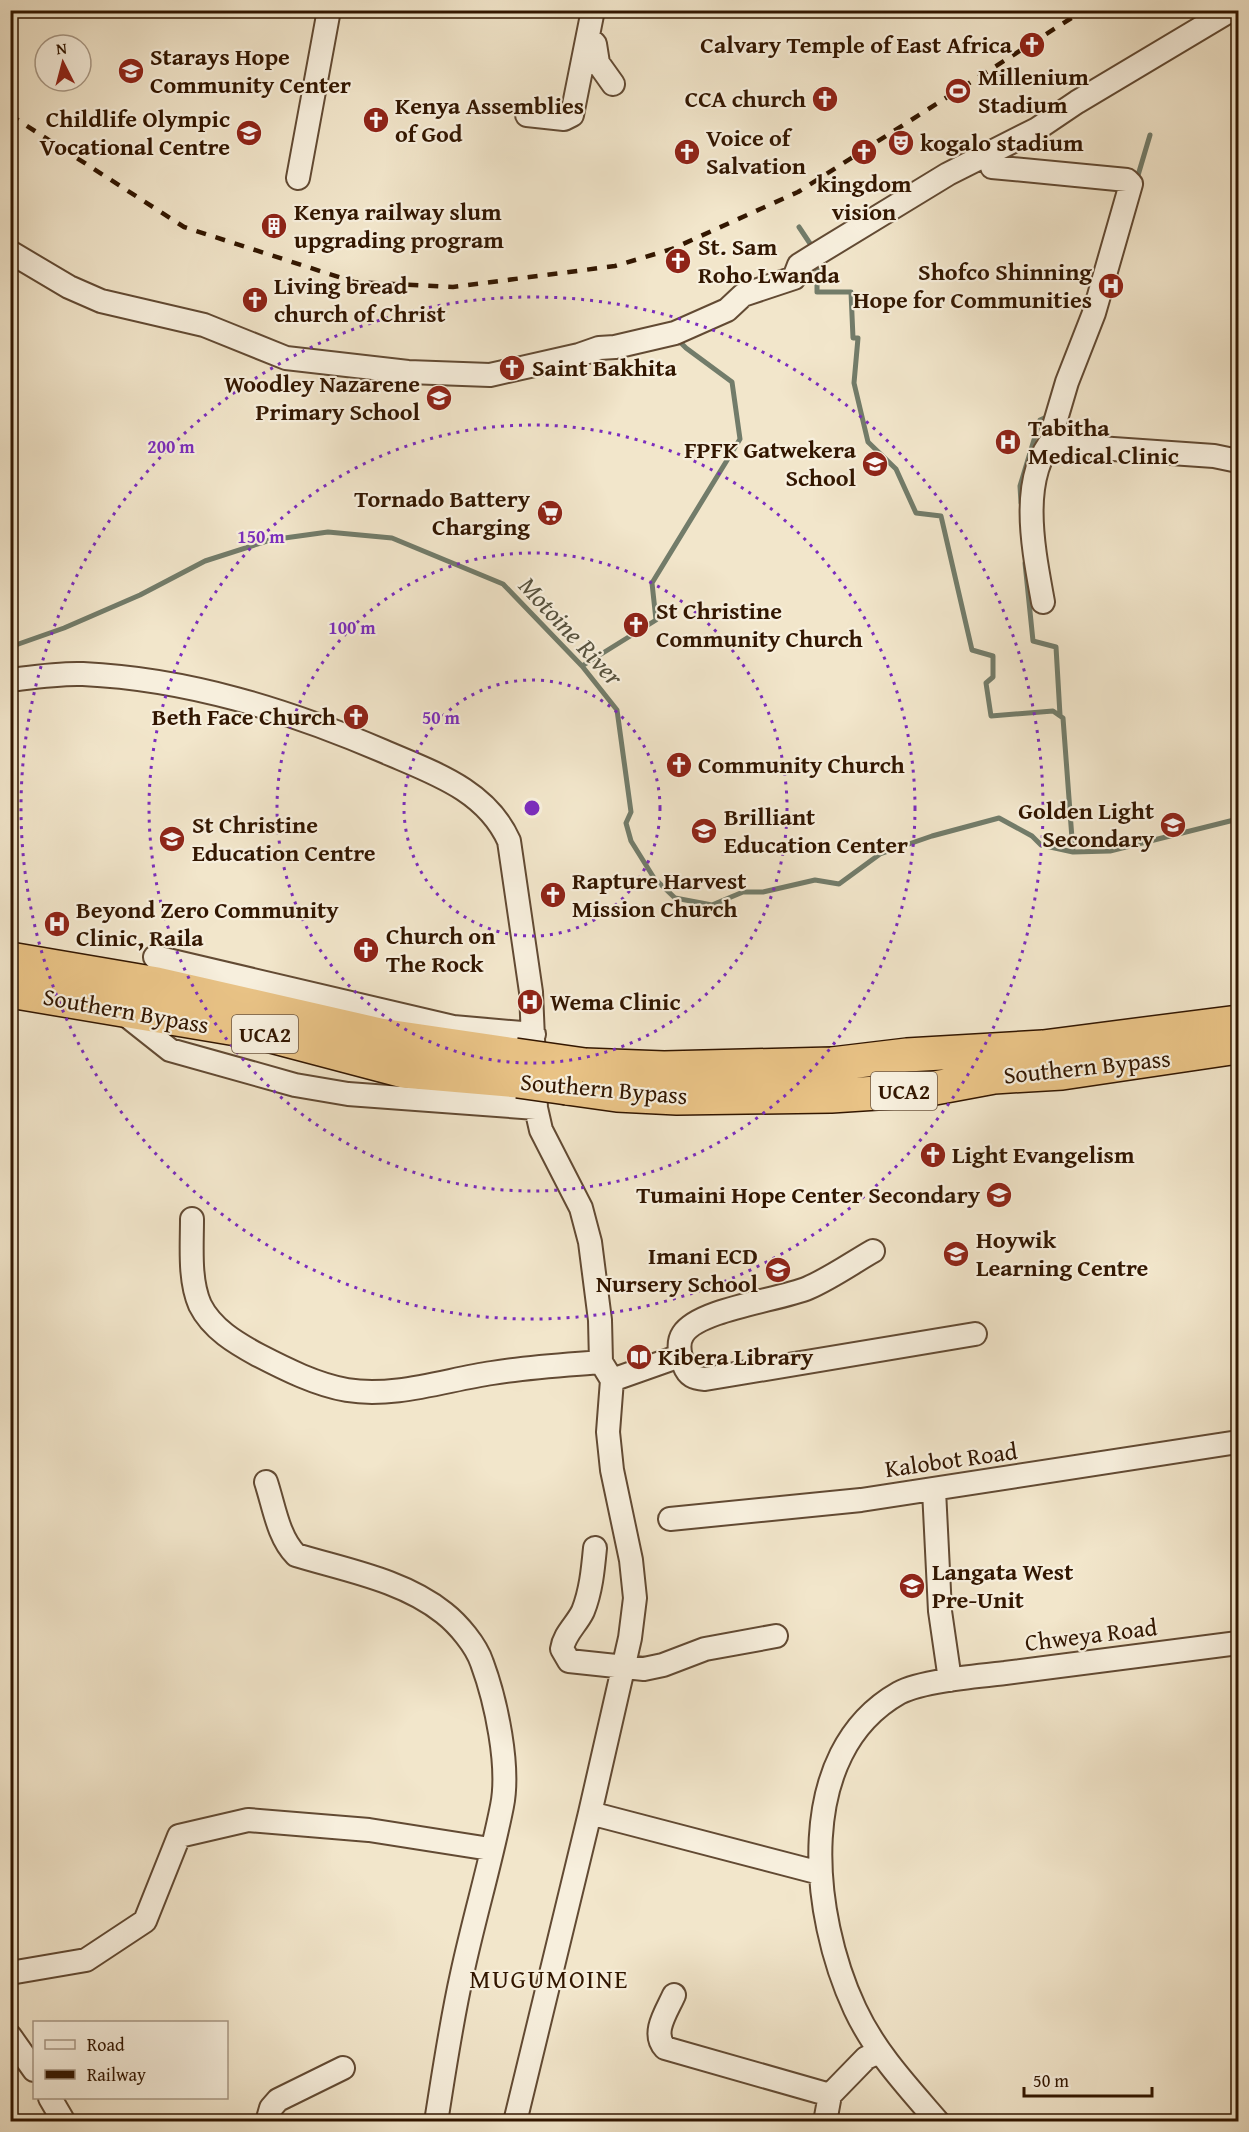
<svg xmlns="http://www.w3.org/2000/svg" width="1249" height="2132" viewBox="0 0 1249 2132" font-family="'Gentium Book Plus',serif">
  <rect width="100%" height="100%" fill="#f2e6cb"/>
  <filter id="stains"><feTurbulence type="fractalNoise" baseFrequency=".00333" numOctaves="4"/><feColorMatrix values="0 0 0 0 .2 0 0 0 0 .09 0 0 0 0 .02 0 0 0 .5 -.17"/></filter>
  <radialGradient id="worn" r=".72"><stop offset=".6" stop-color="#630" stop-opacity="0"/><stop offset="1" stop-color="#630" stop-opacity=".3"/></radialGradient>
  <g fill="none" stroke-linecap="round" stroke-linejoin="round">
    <path stroke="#727c6a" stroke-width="5" d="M1136,182l14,-47
      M799,227l14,21
      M817,263v29h34l2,46h5l-4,45 14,59 28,27 20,44 25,3 31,134 21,6v21l-7,6 5,33 62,-5 10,7 10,134
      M1021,503l-1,-17 20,-66 9,-4
      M1025,563l8,78 23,6 4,68
      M10,647l54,-19 76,-33 65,-34 65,-21 58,-8 64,6 111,46 79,82 35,44 14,102 -5,11 5,18 23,37 21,20 37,7 31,-13h20l52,-12 24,4 41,-30 52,-18 67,-18 33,18 9,9 32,7 37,-1 128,-32
      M582,666l74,-46 -4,-37 88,-144 -8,-57 -46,-34 -10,-10"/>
    <g stroke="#624a33" stroke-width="26">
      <path id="minor" d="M588,37l7,7 3,19 15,21
        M527,115l37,4 8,-4 21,-105
        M989,152l3,15 135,13 4,4 -37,129 -27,69 -13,44v12l16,8 144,10 24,5
        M298,178l31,-168
        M10,252l59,35 32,14 103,24 82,33 122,14 82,3 89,-20 20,-7 16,-1 60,-14 52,-23 16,-15 51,-17 5,-13 16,-10 133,-81 89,-45 40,-27 154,-92
        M1043,602c-9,-50 -25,-123 11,-164
        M10,680c24,-3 49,-7 73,-6 105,5 204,36 300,77 48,21 103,38 126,90l22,151 5,116 5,22 40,78 9,34 10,78 1,42 11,18 -4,52 4,38 19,90 4,38 -5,40 -40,175 -75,309
        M155,957l298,70 81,7
        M122,1012l48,38 125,35 53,9 188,14
        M192,1219c0,28 -3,61 8,86 12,24 36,38 58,50 27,14 59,30 89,35 47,8 98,-10 145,-17 35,-6 72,-8 109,-11
        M873,1251c-21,12 -42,27 -65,37 -28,12 -109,21 -125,46 -6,9 -3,22 1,31 4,11 10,13 21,14l270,-45
        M612,1380l68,-24
        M266,1482c8,24 12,55 30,73 49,15 107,25 148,58 14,11 32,32 38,50 14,38 28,103 20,143 -11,56 -28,112 -40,168 -11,49 -18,98 -26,148
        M934,1490l6,121 10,69
        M670,1519l191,-19 377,-58
        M595,1548c-2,21 -4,43 -12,63 -6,13 -19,23 -21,38l7,12 75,8 19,-4 42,-16 71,-13
        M590,1813l230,60
        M10,1973l76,-13 59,-39 34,-85 69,-16 121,10 121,19
        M674,1995c-7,16 -23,38 -9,53l165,47
        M10,2036l24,34
        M50,2098l14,24
        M267,2122l4,-14 7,-8 65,-32
        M825,2122l5,-27 36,-37 13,-6
        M938,2122c-31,-36 -63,-70 -83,-113 -44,-94 -62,-256 44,-316 22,-12 79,-17 106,-20 78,-10 156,-20 233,-30"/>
    </g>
    <g stroke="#321600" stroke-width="36">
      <path id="highway" d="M10,959l147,25 223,51 135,20
        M10,991l250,42 144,38 114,10
        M585,1065l79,3 168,-4 75,-9 136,-8 195,-25
        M567,1088l50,7 60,3 154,-2 93,-6 70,-13 68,-4 176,-26"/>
    </g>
    <use href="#minor" stroke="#f7efdd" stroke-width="22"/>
    <use href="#highway" stroke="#e9c386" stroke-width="33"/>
    <path stroke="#321600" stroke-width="4.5" stroke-dasharray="10 10" stroke-linecap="butt" d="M10,115l174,112 170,55 99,5 162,-21 57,-17 126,-57 286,-182"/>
    <g stroke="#321600" stroke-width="36" stroke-linecap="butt">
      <path id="highway-bridge" d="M515,1055l70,10
        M518,1081l49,7"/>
    </g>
    <use href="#highway-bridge" stroke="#e9c386" stroke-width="33"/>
  </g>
  <g fill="none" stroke="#7b2cbf" stroke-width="3" stroke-dasharray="3 6">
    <circle cx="532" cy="808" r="128"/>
    <circle cx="532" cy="808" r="255"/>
    <circle cx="532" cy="808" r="383"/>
    <circle cx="532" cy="808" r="511"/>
  </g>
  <defs>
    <g id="church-disc" transform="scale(1.35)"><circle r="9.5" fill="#8f2418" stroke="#f7efdd"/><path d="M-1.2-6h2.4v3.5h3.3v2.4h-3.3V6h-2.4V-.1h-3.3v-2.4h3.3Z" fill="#fff"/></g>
    <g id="school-disc" transform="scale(1.35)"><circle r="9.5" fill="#8f2418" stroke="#f7efdd"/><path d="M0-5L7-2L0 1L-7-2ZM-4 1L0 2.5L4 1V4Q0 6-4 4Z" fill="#fff"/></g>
    <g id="stadium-disc" transform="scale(1.35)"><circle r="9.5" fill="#8f2418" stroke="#f7efdd"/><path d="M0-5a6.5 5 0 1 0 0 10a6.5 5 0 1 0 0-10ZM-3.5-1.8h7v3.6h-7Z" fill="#fff"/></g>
    <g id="theatre-disc" transform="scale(1.35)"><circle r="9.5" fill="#8f2418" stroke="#f7efdd"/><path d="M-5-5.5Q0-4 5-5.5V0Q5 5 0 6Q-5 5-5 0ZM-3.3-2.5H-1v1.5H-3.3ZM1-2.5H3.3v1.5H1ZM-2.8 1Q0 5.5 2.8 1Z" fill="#fff"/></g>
    <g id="building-disc" transform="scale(1.35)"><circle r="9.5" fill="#8f2418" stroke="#f7efdd"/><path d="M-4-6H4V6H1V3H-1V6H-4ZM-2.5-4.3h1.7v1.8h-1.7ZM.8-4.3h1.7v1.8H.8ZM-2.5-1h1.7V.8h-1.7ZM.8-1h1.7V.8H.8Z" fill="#fff"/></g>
    <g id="hospital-disc" transform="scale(1.35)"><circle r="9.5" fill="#8f2418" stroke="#f7efdd"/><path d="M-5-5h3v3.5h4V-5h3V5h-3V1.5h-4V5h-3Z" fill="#fff"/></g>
    <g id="supermarket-disc" transform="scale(1.35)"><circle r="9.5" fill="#8f2418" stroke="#f7efdd"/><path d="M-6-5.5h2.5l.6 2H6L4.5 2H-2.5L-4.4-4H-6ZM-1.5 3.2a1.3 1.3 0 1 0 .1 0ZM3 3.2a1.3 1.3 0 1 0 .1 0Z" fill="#fff"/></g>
    <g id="library-disc" transform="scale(1.35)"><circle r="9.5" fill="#8f2418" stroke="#f7efdd"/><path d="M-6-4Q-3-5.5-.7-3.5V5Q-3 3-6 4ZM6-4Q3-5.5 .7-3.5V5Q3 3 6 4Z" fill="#fff"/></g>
  </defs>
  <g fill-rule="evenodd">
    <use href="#church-disc" x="1032" y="45"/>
    <use href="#school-disc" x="131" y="71"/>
    <use href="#stadium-disc" x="958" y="91"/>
    <use href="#church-disc" x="825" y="99"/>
    <use href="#church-disc" x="376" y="120"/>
    <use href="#school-disc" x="249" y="133"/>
    <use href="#theatre-disc" x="901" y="143"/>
    <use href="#church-disc" x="687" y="152"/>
    <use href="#church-disc" x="864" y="152"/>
    <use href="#building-disc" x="274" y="226"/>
    <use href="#church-disc" x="678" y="261"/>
    <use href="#hospital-disc" x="1111" y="286"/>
    <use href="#church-disc" x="255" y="300"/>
    <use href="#church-disc" x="512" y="368"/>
    <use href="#school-disc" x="439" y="398"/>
    <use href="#hospital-disc" x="1008" y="442"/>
    <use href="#school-disc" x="875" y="464"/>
    <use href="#supermarket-disc" x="550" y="513"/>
    <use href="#church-disc" x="636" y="625"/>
    <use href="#church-disc" x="356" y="717"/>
    <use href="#church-disc" x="679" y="765"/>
    <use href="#school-disc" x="1173" y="825"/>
    <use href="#school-disc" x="704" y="831"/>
    <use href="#school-disc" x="172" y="839"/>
    <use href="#church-disc" x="553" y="895"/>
    <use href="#hospital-disc" x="57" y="924"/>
    <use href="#church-disc" x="366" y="950"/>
    <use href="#hospital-disc" x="530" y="1002"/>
    <use href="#church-disc" x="933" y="1155"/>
    <use href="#school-disc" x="999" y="1195"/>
    <use href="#school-disc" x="956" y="1254"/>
    <use href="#school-disc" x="778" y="1270"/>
    <use href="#library-disc" x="639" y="1357"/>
    <use href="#school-disc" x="912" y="1586"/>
  </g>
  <g text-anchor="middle" stroke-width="4.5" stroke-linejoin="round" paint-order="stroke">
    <g fill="#f7efdd" stroke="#6d5742" stroke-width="1.5">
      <rect x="232" y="1015" width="66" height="38" rx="4.5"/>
      <rect x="871" y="1072" width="66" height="38" rx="4.5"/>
    </g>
    <g font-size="22" font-weight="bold" fill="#321600">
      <text x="265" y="1042">UCA2</text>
      <text x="904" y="1099">UCA2</text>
    </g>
    <g font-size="24" font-weight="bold" fill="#321600" stroke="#f7efdd" text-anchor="start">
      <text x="1012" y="53" text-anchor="end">Calvary Temple of East Africa</text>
      <text x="150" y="65">Starays Hope<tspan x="150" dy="28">Community Center</tspan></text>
      <text x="978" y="85">Millenium<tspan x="978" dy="28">Stadium</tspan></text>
      <text x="806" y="107" text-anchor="end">CCA church</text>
      <text x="395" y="114">Kenya Assemblies<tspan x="395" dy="28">of God</tspan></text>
      <text x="230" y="127" text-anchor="end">Childlife Olympic<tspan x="230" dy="28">Vocational Centre</tspan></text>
      <text x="706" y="146">Voice of<tspan x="706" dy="28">Salvation</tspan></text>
      <text x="920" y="151">kogalo stadium</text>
      <text x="864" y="192" text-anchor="middle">kingdom<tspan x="864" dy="28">vision</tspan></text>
      <text x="294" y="220">Kenya railway slum<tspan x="294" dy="28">upgrading program</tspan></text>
      <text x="698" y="255">St. Sam<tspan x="698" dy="28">Roho Lwanda</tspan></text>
      <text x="1092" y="280" text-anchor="end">Shofco Shinning<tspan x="1092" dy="28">Hope for Communities</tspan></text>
      <text x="274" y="294">Living bread<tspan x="274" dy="28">church of Christ</tspan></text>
      <text x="532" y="376">Saint Bakhita</text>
      <text x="420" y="392" text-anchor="end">Woodley Nazarene<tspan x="420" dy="28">Primary School</tspan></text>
      <text x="1028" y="436">Tabitha<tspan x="1028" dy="28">Medical Clinic</tspan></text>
      <text x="856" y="458" text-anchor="end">FPFK Gatwekera<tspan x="856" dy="28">School</tspan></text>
      <text x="530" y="507" text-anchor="end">Tornado Battery<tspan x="530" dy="28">Charging</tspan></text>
      <text x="656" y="619">St Christine<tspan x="656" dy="28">Community Church</tspan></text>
      <text x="336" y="725" text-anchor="end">Beth Face Church</text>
      <text x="698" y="773">Community Church</text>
      <text x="1154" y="819" text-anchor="end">Golden Light<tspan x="1154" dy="28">Secondary</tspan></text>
      <text x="724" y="825">Brilliant<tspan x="724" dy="28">Education Center</tspan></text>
      <text x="192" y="833">St Christine<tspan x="192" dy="28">Education Centre</tspan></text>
      <text x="572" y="889">Rapture Harvest<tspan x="572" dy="28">Mission Church</tspan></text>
      <text x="76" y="918">Beyond Zero Community<tspan x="76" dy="28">Clinic, Raila</tspan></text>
      <text x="386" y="944">Church on<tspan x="386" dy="28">The Rock</tspan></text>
      <text x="550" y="1010">Wema Clinic</text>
      <text x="952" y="1163">Light Evangelism</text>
      <text x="980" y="1203" text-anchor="end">Tumaini Hope Center Secondary</text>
      <text x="976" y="1248">Hoywik<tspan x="976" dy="28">Learning Centre</tspan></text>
      <text x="758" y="1264" text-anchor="end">Imani ECD<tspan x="758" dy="28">Nursery School</tspan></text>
      <text x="658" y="1365">Kibera Library</text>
      <text x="932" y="1580">Langata West<tspan x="932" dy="28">Pre-Unit</tspan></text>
    </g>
    <g font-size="24" fill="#321600" stroke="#f7efdd">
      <text transform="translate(126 1011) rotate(10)" y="8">Southern Bypass</text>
      <text transform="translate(1087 1067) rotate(-6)" y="8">Southern Bypass</text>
      <text transform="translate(604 1089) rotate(5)" y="8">Southern Bypass</text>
      <text transform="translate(951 1460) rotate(-8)" y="8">Kalobot Road</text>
      <text transform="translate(1091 1635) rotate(-7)" y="8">Chweya Road</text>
    </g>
    <g font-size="26" font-style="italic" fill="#57523e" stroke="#f7efdd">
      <text transform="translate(571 631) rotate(47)" y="9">Motoine River</text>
    </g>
    <g font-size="26" letter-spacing="1.5" fill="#321600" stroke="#f7efdd">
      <text x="549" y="1988">MUGUMOINE</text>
    </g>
  </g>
  <circle cx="532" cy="808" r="9" fill="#7b2cbf" stroke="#f7efdd" stroke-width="3"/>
  <g font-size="18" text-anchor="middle" font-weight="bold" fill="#7b2cbf" stroke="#f7efdd" stroke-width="4.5" stroke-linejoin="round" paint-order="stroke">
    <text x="171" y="453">200 m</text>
    <text x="261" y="543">150 m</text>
    <text x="352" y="634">100 m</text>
    <text x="441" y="724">50 m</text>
  </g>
  <rect width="1249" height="2132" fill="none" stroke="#f2e6cb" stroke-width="36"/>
  <rect x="12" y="12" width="1225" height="2108" fill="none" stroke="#321600" stroke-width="3"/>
  <rect x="18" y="18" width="1213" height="2096" fill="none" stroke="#321600" stroke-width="1.5"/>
  <rect x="33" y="2021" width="195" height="78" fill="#f7efdd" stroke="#a89885" stroke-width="1.5"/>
  <rect x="45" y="2040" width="30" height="9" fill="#f7efdd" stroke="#a89885" stroke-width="1.5"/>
  <text x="87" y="2051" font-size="18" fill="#321600">Road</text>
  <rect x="45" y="2070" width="30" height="9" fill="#321600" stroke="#a89885" stroke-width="1.5"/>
  <text x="87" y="2081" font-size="18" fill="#321600">Railway</text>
  <g transform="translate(63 63) rotate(354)"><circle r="28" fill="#f7efdd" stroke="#a89885" stroke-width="1.5"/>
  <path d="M0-4.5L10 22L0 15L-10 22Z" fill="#8f2418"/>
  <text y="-9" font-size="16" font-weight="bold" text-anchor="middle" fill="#321600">N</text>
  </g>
  <path d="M1024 2087v9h128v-9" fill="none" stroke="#321600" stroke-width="3"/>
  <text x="1033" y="2087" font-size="18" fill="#321600" stroke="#f7efdd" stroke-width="4.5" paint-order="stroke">50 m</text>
  <rect width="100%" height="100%" filter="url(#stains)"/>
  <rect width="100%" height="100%" fill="url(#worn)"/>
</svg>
